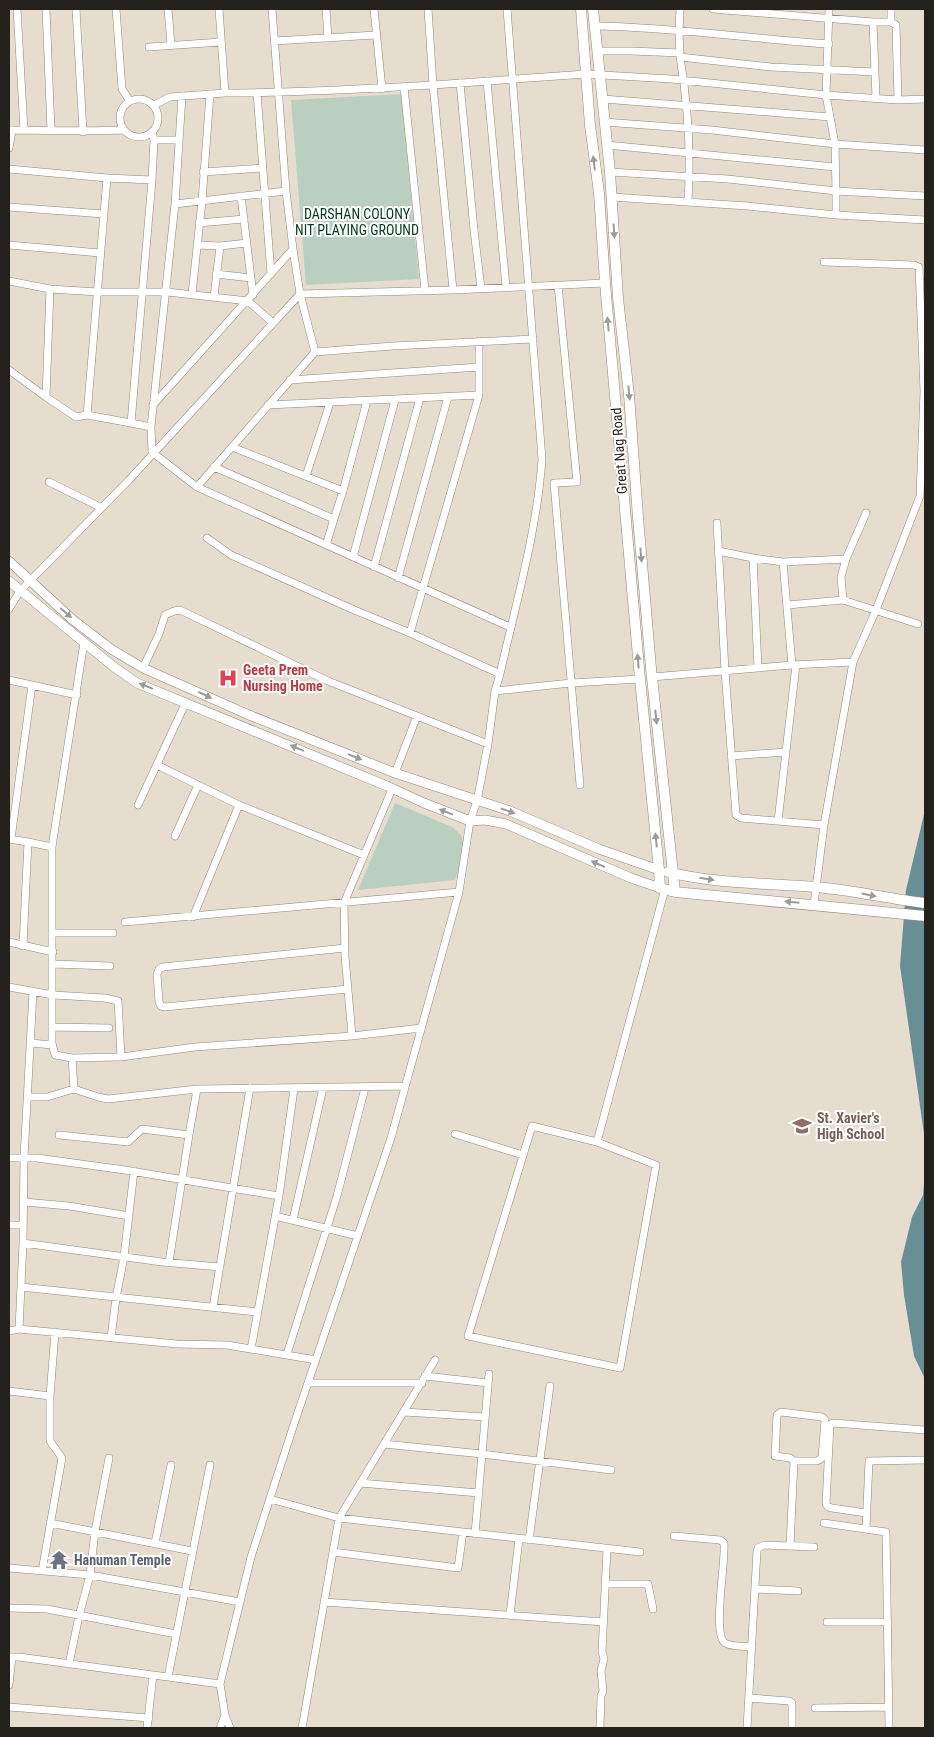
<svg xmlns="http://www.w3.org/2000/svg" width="934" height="1737" viewBox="0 0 934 1737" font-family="'Roboto Condensed',sans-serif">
  <rect width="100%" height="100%" fill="#e7ddcf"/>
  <path fill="#bacfc0" d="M401,94l18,185 -113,6 -15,-185z
    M395,803l57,24 9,8 5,16 -11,29 -97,10z"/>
  <path fill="#698f96" d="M925,810v331l-25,-175 6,-76z
    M925,1172v207l-11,-23 -10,-61 -3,-33 11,-45 11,-22z"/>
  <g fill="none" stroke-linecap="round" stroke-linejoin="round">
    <g stroke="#90867a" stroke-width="8">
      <path id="minor" d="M17,9l7,121
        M46,9l5,121
        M76,9l7,123
        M116,9l6,80 8,12
        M168,9l3,36
        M272,9l14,182 7,58 7,45 15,58
        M326,9l2,29
        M374,9l8,80
        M428,9l5,76 153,-11 85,5 155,16 72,5 -2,-75 -5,-3v-13
        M680,9l-1,22 1,26 91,10 104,5
        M713,9l160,13h18
        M829,9l-3,86 9,49 90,6
        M873,22l3,76
        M595,26c78,1 156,13 234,18
        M274,41l102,-6
        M149,47l72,-5
        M598,51h33l49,2
        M680,57c8,48 11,96 8,144
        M487,81l19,206
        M460,83l14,147 7,58
        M404,87l21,203
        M225,93c69,0 139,-4 208,-8l20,205
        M257,93l14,181
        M182,96l-7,108 -24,223 1,25 45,35 313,140
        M120 118a19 19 0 1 1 38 0a19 19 0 1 1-38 0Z
        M603,99l227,18
        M898,100l27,-1
        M154,105l16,-8 55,-4 -6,-84
        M604,122l108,8 123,14 1,47 -108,-12 -118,-7
        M9,130c38,0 76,2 115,0
        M154,140h24
        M607,145l228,22
        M9,148l3,-18
        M9,169l98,9
        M203,172l59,-4
        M241,196l12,99
        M612,197l135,9 89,9v-24l89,5
        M175,204l111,-13
        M9,207l95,7
        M836,215l89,5
        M199,223l45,-4
        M9,245l91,8
        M197,245l23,1 27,-3
        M216,274l35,4
        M9,281l41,8
        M558,285l19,197 -23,1 26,302
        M192,294l10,-93 8,-107
        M214,297l6,-51
        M479,341v54l-69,238 90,41c16,-71 37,-143 42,-215l-35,-450
        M9,370l37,27
        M290,380l189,-13
        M153,405l140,-156
        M268,405l211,-10
        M87,415l-11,2 -30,-20 4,-108 48,3h69l81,9 25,22
        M131,423l-44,-8 20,-237 45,2
        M151,427l-20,-4 21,-243 2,-40 -2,-8
        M232,447l111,44
        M214,467l120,52 -8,26
        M306,476l24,-73
        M49,482l51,25
        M197,487l118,-135 78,-6 140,-7
        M866,513l-20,46 -5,18 2,23 75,24
        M334,519l9,-28 24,-90
        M717,523l8,148 11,144 5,3 83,7
        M207,538l24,17 121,54 58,24
        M718,551l35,7 30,4 63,-3
        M353,557l42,-157
        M753,558l5,110
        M783,562l9,103
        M374,567l46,-169
        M398,578l50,-181
        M787,605l56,-5
        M9,609l11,-18 109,-111 171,-186 153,-4 152,-7
        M84,642l-32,205v196l3,12 17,3 49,-1 74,-10 157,-11 69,-8
        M143,668l16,-34 6,-19 9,-4 6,-1 148,71 160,63 7,-53 5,-17
        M652,677l140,-12 61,-3
        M9,680l68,15
        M495,691l76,-8 69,-4
        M731,756l55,-4
        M157,765l82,40 125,50
        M395,773l22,-57
        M138,805l48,-103
        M778,821l18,-156
        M175,836l23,-51
        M9,839l19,3 -5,104
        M11,839l21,-154
        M28,842l24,5
        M814,904l10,-79 29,-163 23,-52 44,-114 4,-105 -5,-124 -5,-2 -90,-3
        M193,917l46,-112
        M125,922l334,-30
        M53,933h60
        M9,942l44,10
        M345,948l-182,19 -4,2 -2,5 2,28 2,4 4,1 183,-18
        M53,964l57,2
        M9,987l44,8 52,3 13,3 3,56
        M33,992l-9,165 -1,86 -4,86 158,15 50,1 89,15
        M53,1027l56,1
        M352,1036l-7,-80 -1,-53 48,-114
        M31,1043l21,2
        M72,1058l2,31
        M29,1097h18l27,-8 24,8 10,2 89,-10 208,-3
        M532,1126l65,16 59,23 -36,203 -152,-32z
        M455,1134l68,21
        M59,1135l69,7 14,-13 47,6
        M597,1142l68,-253
        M9,1158h28l88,12 154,26
        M24,1202l45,4 60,10
        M275,1216l83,20
        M293,1220l30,-132
        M9,1225h14
        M23,1243l139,19 58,5
        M169,1262l20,-127 8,-46
        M21,1287l236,25
        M213,1307l37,-219
        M9,1331l10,-2
        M111,1338l5,-40 8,-41 10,-86
        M251,1349l28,-153 15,-107
        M287,1354l50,-158 28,-108
        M425,1376l63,7
        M308,1383h114
        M9,1391l41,5v45l12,17 -20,113
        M50,1396l5,-64
        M404,1412l81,5
        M384,1444l98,10 129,16
        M360,1483l119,10
        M270,1499l69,19 301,34
        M866,1513l-34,-5 -4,-1 -2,-3 4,-79 3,-2 92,7
        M50,1523l142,28
        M824,1523l62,9 3,196
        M866,1529l3,-68 56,-1
        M475,1534l14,-160
        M674,1536l46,4 4,3c2,18 -12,91 1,100 7,4 19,3 27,4
        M529,1540l21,-154
        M155,1543l16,-78
        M790,1546l4,-85 -4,-3 -15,-2 2,-41 4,-3 41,5 3,3 -3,38 -5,3h-23
        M333,1552l125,16 5,-36
        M9,1568l81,7 150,27
        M605,1584h43l5,25
        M756,1589l42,2
        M324,1602l280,20
        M9,1608l38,1 129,25
        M510,1615l9,-76
        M827,1622h61
        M9,1657h10l201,27
        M69,1664l10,-48 11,-41 5,-44 14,-73
        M168,1677l42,-212
        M9,1685l3,-28
        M749,1698l40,3 3,2v25
        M9,1707l140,11
        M815,1708l74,-1
        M147,1728l6,-53
        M220,1728l5,-13
        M230,1728l-5,-13 -5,-31 31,-127 43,-133 97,-286 68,-246 11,-71 7,-20 11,-57
        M302,1728l37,-210 96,-158
        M600,1728l1,-32 2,-5 -2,-20 3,-12 -2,-7 5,-103
        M747,1728l10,-177 1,-3 6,-3 50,2"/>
    </g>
    <g stroke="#90867a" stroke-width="10">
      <path id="tertiary" d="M9,561l64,59 38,29 32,19 106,47 146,58 115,38 89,38 60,21
        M9,581l105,86 23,16 250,103 37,17 46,18 15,-1 21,4 125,54 29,10"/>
    </g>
    <g stroke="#90867a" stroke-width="11">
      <path id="secondary" d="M581,9l9,116 9,68 6,90 35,396 19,191 1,18 15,4 250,24
        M593,9l17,163 8,126 11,97 9,122 13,151 24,224
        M668,872c48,12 98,11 148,15 37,3 73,12 109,16"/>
    </g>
    <use href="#minor" stroke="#fff" stroke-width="7"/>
    <use href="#tertiary" stroke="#fff" stroke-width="9"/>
    <use href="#secondary" stroke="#fff" stroke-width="10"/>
  </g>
  <defs><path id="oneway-solid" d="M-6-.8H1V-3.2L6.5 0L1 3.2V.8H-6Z" transform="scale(1.25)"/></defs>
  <g fill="#9c9b98">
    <use href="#oneway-solid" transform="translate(594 163) rotate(-97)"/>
    <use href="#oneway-solid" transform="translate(614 231) rotate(86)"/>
    <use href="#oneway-solid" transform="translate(608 324) rotate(-95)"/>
    <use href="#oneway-solid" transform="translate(629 393) rotate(85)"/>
    <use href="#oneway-solid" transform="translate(641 555) rotate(85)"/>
    <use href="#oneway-solid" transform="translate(66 613) rotate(41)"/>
    <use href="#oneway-solid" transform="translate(638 661) rotate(-95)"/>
    <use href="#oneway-solid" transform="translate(146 686) rotate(-158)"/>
    <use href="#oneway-solid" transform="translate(205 695) rotate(25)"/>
    <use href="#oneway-solid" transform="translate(656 717) rotate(84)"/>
    <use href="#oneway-solid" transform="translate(297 748) rotate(-157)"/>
    <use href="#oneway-solid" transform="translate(355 757) rotate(22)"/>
    <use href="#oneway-solid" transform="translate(508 811) rotate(19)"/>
    <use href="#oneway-solid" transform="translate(446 812) rotate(-159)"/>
    <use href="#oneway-solid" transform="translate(656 840) rotate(-96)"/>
    <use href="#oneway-solid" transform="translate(598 864) rotate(-156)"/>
    <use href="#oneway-solid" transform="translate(707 879) rotate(9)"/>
    <use href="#oneway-solid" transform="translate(869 895) rotate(11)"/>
    <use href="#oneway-solid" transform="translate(792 902) rotate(-175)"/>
  </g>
  <defs>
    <g id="hospital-bare" transform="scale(1.5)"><path d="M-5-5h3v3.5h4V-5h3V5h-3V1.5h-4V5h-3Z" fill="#e0444e" stroke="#fff" stroke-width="2.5" paint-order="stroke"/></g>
    <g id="school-bare" transform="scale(1.5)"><path d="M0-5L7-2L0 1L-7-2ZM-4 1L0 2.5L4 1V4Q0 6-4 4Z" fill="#8d6e63" stroke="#fff" stroke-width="2.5" paint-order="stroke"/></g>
    <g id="temple-bare" transform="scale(1.5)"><path d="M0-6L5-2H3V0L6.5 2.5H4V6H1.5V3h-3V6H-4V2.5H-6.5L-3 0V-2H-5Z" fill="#6b7280" stroke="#fff" stroke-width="2.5" paint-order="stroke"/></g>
  </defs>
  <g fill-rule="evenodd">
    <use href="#hospital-bare" x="228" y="678"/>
    <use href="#school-bare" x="802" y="1126"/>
    <use href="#temple-bare" x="59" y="1560"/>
  </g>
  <g text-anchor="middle" stroke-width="4" stroke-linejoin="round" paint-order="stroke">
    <g font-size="14" fill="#033a1e" stroke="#fff">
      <text x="357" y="219">DARSHAN COLONY<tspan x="357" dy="16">NIT PLAYING GROUND</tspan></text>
    </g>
    <g font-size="14" fill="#24201b" stroke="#fff">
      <text transform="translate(619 451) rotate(-94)" y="5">Great Nag Road</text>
    </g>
    <g font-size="14" font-weight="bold" fill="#be3a42" stroke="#fff" text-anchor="start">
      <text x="243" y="675">Geeta Prem<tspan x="243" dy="16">Nursing Home</tspan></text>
    </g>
    <g font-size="14" font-weight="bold" fill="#785e54" stroke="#fff" text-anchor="start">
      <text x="817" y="1123">St. Xavier's<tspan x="817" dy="16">High School</tspan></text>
    </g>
    <g font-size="14" font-weight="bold" fill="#5b616d" stroke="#fff" text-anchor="start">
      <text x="74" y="1565">Hanuman Temple</text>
    </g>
  </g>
  <rect width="934" height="1737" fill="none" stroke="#24201b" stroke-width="20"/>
</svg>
